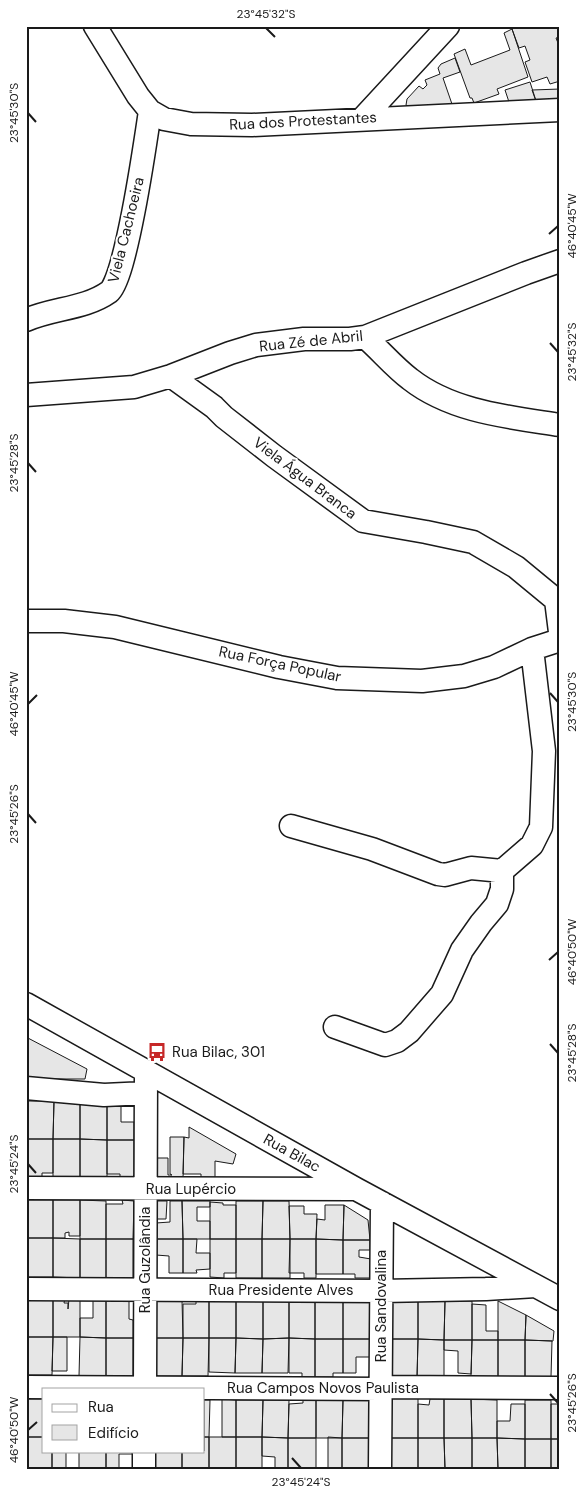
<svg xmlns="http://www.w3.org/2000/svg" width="586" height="1495" viewBox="0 0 586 1495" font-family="'DM Sans',sans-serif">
  <rect width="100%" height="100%" fill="#fff"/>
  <path fill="#e6e6e6" stroke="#1a1a1a" d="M518,26h42v11l-4,1 4,10v33l-10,3 -3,-7 -15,5 -7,-20 5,-2 -5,-14 -6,2 -7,-19z
    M512,29l16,48 -31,12 2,5 -25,9 -2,-5h-2l-16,-44 11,-5 6,16 39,-15 -6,-17z
    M455,58l5,14 -17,6 10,29h-44l-3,-2 1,-6 12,-13 4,3 4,-4 -2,-5 15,-6 -2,-6 3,-4z
    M530,82l7,22 -27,1 -5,-15z
    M560,89v14l-23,1 -5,-14z
    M26,1037l61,32 -2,10h-59z
    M28,1101h26l-1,38h-26z
    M54,1101l26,1v37h-27z
    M80,1102h27v38l-27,-1z
    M107,1102l14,4v16h13v18h-27z
    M189,1127l47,27 -3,10 -18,-3v18h-14v-5h-18l1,-37 5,1z
    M170,1137h14l-1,42h-27v-21h12v17h4l-2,-1z
    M27,1139h26v34h-11v4h-15z
    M53,1139h27v38h-27z
    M80,1139l27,1v37h-27z
    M107,1140h27v38h-14v-4h-13z
    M27,1200h26v38h-26z
    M53,1200h27v36h-11v-4l-4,1v5h-12z
    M80,1200l26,1v38h-26z
    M122,1200l12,1 -1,38h-27v-35h17z
    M156,1201h11l-1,18h-10z
    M170,1201h12l1,38h-27v-16l14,-1z
    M182,1201h28v6h-13v14h13v18h-27z
    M236,1201h27l-1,38h-26z
    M263,1201h26l1,38h-28z
    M210,1202l13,1v2h13v34h-26z
    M325,1205h19l-1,35 -27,-1 1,-20 8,1z
    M344,1205l24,15 2,20h-27z
    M289,1206h15v8h13l-1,25h-26z
    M27,1238h26v39h-27z
    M53,1238l27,1v39l-27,-1z
    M80,1239h26v39h-26z
    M106,1239h27v39h-27z
    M156,1239h27v34h-14v-17l-13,-1z
    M183,1239h14l-1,14h14v16l-14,1 1,3h-14z
    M210,1239h26v34h-12v5l-14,-1z
    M236,1239h26v39h-26z
    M262,1239h28v39h-28z
    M290,1239h26v39h-12v-5h-15z
    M316,1239l27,1v34h-27z
    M343,1240h27v10h-11v7l12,2v19h-16v-4h-12z
    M53,1298v39h-27l1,-38z
    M53,1298h12l-1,5h4v6l1,-10 11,-1v39h-27z
    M93,1299h13v39l-26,-1v-19h13z
    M106,1299h23v20l4,1v18h-27z
    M156,1300h26l1,38h-28z
    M196,1300h13v38h-26v-34h13z
    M209,1300h27v38h-27z
    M236,1300h27v39l-27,-1z
    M263,1300h26v38l-26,1z
    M289,1300h26v39l-26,-1z
    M315,1300h28v39h-28z
    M343,1300h27v39h-27z
    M392,1301h26v38h-27z
    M418,1301h27l-1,39 -26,-1z
    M445,1301h27v39h-28z
    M498,1301l28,14 -1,25h-27z
    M472,1304l14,1v26h12v9h-26z
    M526,1315l28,16 -1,10 -28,-1z
    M26,1337h27l-1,38h-26z
    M53,1337h14v34h-15z
    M80,1337l26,1v38h-27z
    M106,1338h27v38h-27z
    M155,1338h28l-1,38h-27z
    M183,1338h26l-1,38h-26z
    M209,1338h27l-1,35 -26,-1z
    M236,1338l27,1 -1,34h-27z
    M289,1338l-1,35h-26l1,-34z
    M289,1338l26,1v38h-13v-4h-13z
    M315,1339h28v34h-10v4h-18z
    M343,1339h27v18h-14v16h-13z
    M391,1339h27l-1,39h-27z
    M418,1339l26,1v37l-27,1z
    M444,1340h28l-1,34 -13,-1v-22l-14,-1z
    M472,1340h26v37h-27z
    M498,1340h27v38l-27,-1z
    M525,1340l27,1 -1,36 -26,1z
    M391,1398h27v40h-27z
    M26,1399h18v38h-18z
    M222,1399l14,1v37h-14z
    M430,1399h14v39h-26v-34l11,1z
    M444,1399h27l1,39h-28z
    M471,1399l26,1v38h-25z
    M204,1400h6l-1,37h-5z
    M236,1400h27l-1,37h-26z
    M263,1400h26l-1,38 -26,-1z
    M303,1400h13v38h-28l1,-34 14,-1z
    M316,1400h27l-1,38h-26z
    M343,1400h27v38h-28z
    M525,1400h26v39h-26z
    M511,1404h14v35l-28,-1v-17h13z
    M551,1404h9v35h-9z
    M26,1437h18v14h8v18h-26z
    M204,1437h5v32h-27v-18h22z
    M209,1437h27v32h-27z
    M236,1437h26v32h-26z
    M262,1437l26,1v31h-13v-12l-13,-1z
    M328,1437l14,1v31h-14z
    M288,1438h28v31h-28z
    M342,1438h28v31h-28z
    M391,1438h27v31h-27z
    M418,1438h26l1,31h-27z
    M444,1438h28v31h-27z
    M472,1438h25l1,31h-26z
    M497,1438l28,1v30h-27z
    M525,1439h26v30h-26z
    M551,1439h9v30h-9z
    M52,1451h14v18h-14z
    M79,1451h27v18h-27z
    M106,1451h26v3h-13v15h-13z
    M155,1451h27v18h-27z"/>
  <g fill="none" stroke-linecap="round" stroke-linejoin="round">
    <g stroke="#1a1a1a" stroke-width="25">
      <path id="street" d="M95,26l43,70 12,15 14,8 27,5 61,1 308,-15
        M363,118l85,-92
        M26,320c27,-12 59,-11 83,-28 17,-13 37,-154 41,-181
        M365,337c15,13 29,30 45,42 42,33 99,38 150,46
        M171,376l43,31 10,10 50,39 89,65 63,11 47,10 43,25 40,33 4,32
        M26,395l108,-8 37,-11 59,-23 26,-8 48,-6h46l15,-2 161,-64 34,-12
        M26,621h38l51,6 164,40 58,11 85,3 42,-5 30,-9 38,-18 28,-9
        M291,826l81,23 66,25 7,1 26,-7 31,3
        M26,1004l330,185 204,110
        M335,1027l50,18 12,-4 12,-9 33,-38 20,-44 19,-27 16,-19 5,-15v-18l30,-26 9,-18 3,-76 -12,-102
        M26,1088l78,7 42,-2
        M26,1188l329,1
        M26,1289l355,2 105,-2 50,-3
        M26,1387l354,2 9,-2 171,1
        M145,1389l1,-318
        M144,1469v-18
        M380,1469l2,-266"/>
    </g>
    <use href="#street" stroke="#fff" stroke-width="22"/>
  </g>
  <path fill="none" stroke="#1a1a1a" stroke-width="2" d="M266,28l9,9M28,113l8,9M549,234l9,-8M550,343l8,9M28,463l8,9M550,693l8,9M28,704l9,-9M28,814l8,9M549,960l9,-8M550,1044l8,9M28,1164l8,9M550,1394l8,9M28,1430l9,-8M292,1458l9,10"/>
  <defs>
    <g id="bus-bare" transform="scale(1.5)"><path d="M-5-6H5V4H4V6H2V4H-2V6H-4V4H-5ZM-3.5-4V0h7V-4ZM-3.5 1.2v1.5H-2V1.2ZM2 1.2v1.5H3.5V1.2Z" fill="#c62828" stroke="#fff" stroke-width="2.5" paint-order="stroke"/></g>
  </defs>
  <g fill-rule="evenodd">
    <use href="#bus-bare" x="157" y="1052"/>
  </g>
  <g text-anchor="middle" stroke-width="4" stroke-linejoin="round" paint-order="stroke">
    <g font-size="15" fill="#1a1a1a" stroke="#fff">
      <text transform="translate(303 121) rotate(-3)" y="5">Rua dos Protestantes</text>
      <text transform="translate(126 230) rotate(-76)" y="5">Viela Cachoeira</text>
      <text transform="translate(311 341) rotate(-6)" y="5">Rua Zé de Abril</text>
      <text transform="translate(305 478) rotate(37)" y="5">Viela Água Branca</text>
      <text transform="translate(280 664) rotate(12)" y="5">Rua Força Popular</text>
      <text transform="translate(292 1153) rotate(29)" y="5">Rua Bilac</text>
      <text x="191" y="1194">Rua Lupércio</text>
      <text transform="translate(145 1260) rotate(-90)" y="5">Rua Guzolândia</text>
      <text x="281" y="1295">Rua Presidente Alves</text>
      <text transform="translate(381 1306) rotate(-90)" y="5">Rua Sandovalina</text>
      <text x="323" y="1393">Rua Campos Novos Paulista</text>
    </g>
    <g font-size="15" fill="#1a1a1a" stroke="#fff" text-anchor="start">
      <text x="172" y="1057">Rua Bilac, 301</text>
    </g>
  </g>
  <rect width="586" height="1495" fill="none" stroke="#ffffff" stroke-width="55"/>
  <rect x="42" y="1388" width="162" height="65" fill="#ffffff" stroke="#a3a3a3"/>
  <rect x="52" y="1404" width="25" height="8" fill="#ffffff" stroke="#a3a3a3"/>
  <text x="88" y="1412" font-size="15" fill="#1a1a1a">Rua</text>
  <rect x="52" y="1425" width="25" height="15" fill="#e6e6e6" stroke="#a3a3a3"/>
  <text x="88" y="1438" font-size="15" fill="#1a1a1a">Edifício</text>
  <rect x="28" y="28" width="530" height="1440" fill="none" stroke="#1a1a1a" stroke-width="2"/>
  <g font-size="12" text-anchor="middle" fill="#1a1a1a">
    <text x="266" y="18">23°45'32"S</text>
    <text transform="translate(14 113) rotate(-90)" y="4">23°45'30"S</text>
    <text transform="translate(572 226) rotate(-90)" y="4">46°40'45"W</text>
    <text transform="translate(572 352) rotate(-90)" y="4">23°45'32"S</text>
    <text transform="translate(14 463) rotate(-90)" y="4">23°45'28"S</text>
    <text transform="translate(572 702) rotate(-90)" y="4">23°45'30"S</text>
    <text transform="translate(14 704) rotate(-90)" y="4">46°40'45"W</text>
    <text transform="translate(14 814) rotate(-90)" y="4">23°45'26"S</text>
    <text transform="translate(572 952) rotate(-90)" y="4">46°40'50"W</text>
    <text transform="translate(572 1053) rotate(-90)" y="4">23°45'28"S</text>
    <text transform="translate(14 1164) rotate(-90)" y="4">23°45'24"S</text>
    <text transform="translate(572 1403) rotate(-90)" y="4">23°45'26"S</text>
    <text transform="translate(14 1430) rotate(-90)" y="4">46°40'50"W</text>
    <text x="301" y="1486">23°45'24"S</text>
  </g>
</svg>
